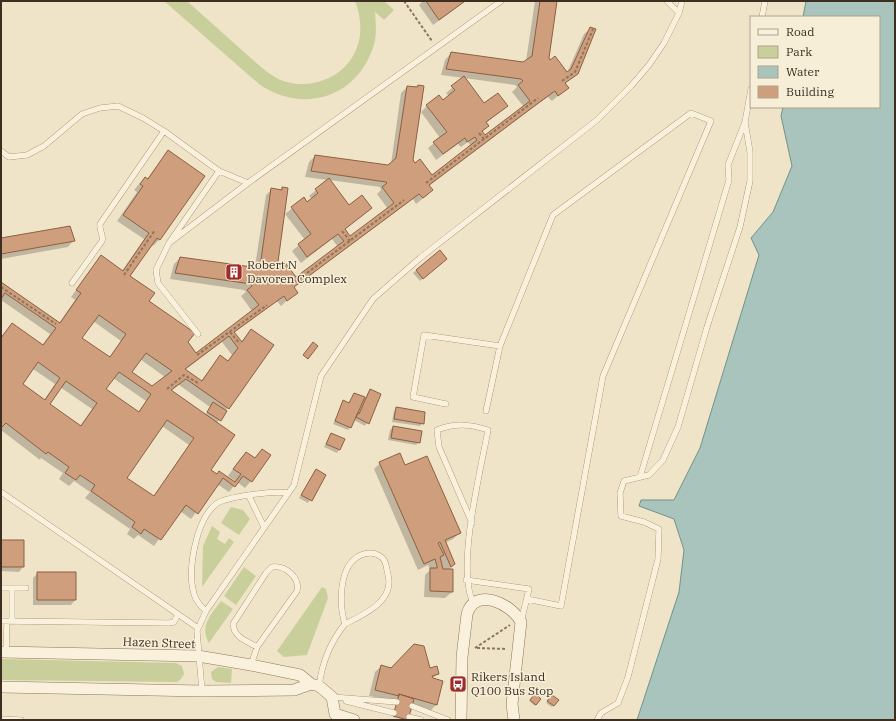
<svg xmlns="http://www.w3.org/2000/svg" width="896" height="721" viewBox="0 0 896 721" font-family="'IBM Plex Serif',serif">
  <rect width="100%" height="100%" fill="#f0e4c8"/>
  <path fill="#c9cf9b" d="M164,1h23c19,17 38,34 57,51 12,10 24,23 39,29 24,8 51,0 66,-19 14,-19 14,-40 6,-61h29l10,9 -10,10 -9,-8c1,12 2,25 -2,36 -18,51 -70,65 -113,37z
    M231,507l12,3 7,9 -11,16 -18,-12z
    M212,526l8,6 -3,7 8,5 4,-6 5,4 -32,45 1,-41z
    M244,567l12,9 -20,29 -12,-9z
    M322,587l4,2 2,9 -21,57 -23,2 -7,-6z
    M221,601l12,8 -24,34c-10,-16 2,-29 12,-42z
    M1,659l175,4 6,3 2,8 -3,5 -4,3 -176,-2z
    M218,667l14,2 -1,14 -15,-1 -4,-3 -1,-7z"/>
  <path fill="#a9c4bc" stroke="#6f938a" d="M806,1h89v719h-258l42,-128 5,-42 -10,-31 -35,-13 2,-6h33l26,-52 59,-193 -8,-17 22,-26 19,-46 -11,-50 2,-9h96v-90h-76z"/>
  <path fill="#0003" fill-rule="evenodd" d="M423,1h43l-33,24 -14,-20z
    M535,1h21l-8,57 19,15 17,-39 7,-6 -14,45 -13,11 3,4 -15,13 -4,-4 -14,10 -105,79 3,4 -6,6 -10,8 -3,-5 -120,89 3,4 -15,14 -4,-5 -43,32 7,9 10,-11 21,14 -55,78 -7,47 7,5 17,8 1,-2 -7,-5 12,-17 6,-6 8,6 8,-9 -11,31 -6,7 -8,-6 -8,10 -12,-8 -26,35 -11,-8 -26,35 -16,-11 -4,4 -7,-5 3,-5 -45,-31 5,-6 -16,-11 -5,5 -10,-7 4,-6 -22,-15 -1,2 -39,-30v-93l11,-13 30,22 8,-12 -49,-34v-17l58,40 16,-23 -4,-3 30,-41 21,15 22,-32 -27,-18 20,-29 -3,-2 5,-6 6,-6 2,1 21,-28 35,25 -44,64 -6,6 -2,-2 -22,32 19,26 39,40 9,12 56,-43 -11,-15 5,-4 -2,-2 -74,-11 4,-15 6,-6 73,10 2,-2 11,-71 6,-6 8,1 2,-2 -5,74 19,16 42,-31 -6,-8 -31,24 -9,-12 13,-11 -20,-26 19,-15 3,4 5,-4 -3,-3 19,-16 -23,-3 4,-15 6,-6 73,10 3,-2 10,-71 6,-6 9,1 2,-2 -6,74 20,16 39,-30 -3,-4 -7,5 -3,-3 -22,16 -8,-12 12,-10 -19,-26 6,-6 15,-5 7,-5 -3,-3 18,-15 -23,-3 4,-15 6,-7 73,11 2,-3zM464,78l51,7 2,2 -5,5 12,15 -40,29 -3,-4 7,-6 -2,-3 14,-11 -16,-8zM329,180l51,7 1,3 -4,4 11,15 -38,28 -6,-7 27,-22 -22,-2zM93,321l28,20 -12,17 -28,-20zM222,342l10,13 -5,7 -7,-6 -19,25 -16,-11zM140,359l25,18 -13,10 -21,-14zM33,369l22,15 -11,16 -22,-15zM113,378l33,23 -8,11 -33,-22zM179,385l31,22 -5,8 -34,-24zM60,387l32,22 -12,17 -31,-22zM162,426l27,19 -36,52 -27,-19z
    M1,239l73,1 -6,7 -67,12z
    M439,251l4,11 -23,19 -7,-8z
    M370,390l10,4 -15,32 -11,-6 -6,10 -15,-6 11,-22 4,2 6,-10 11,4z
    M397,408l26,15 -3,3 -28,-4 2,-11z
    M393,427l26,15 -3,3 -28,-5 2,-10z
    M331,434l8,16 -2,3 -13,-6z
    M380,463l24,4 56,66 -7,6 -8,4 9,21 -5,6 3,22 -7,6 -21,-1 1,-22 5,-5 -2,-5 -10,5 -44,-101z
    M316,470l9,5 -17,28 -9,-5z
    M1,541h22v26l-4,5 -18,-1z
    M37,574l38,26 -4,5h-38v-27z
    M381,666l57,8 -6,5 10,2 -6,24 -6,6 -19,-6 -5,15 -13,-3 4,-16 -28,-5 6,-24z
    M535,695l5,4 -5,7 -6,-5z
    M552,696l5,4 -5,7 -6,-4z"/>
  <path fill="#cf9f7d" stroke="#8d5f41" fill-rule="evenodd" d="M426,1h39l-26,19z
    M540,1h17l-8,57 1,2 5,-4 12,16 4,-3 19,-42 6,2 -18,45 -13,9 4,5 -11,8 -3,-5 -14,10 -112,84 4,5 -10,8 -4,-4 -125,93 4,6 -11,8 -3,-5 -50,36 8,10 9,-13 23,16 -45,64 -43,-30 -15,11 64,45 -24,35 6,4 2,-3 16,11 6,-8 -8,-5 13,-17 9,6 7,-9 9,6 -19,27 -9,-6 -8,11 -12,-9 -25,36 -12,-9 -25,35 -17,-11 -3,5 -9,-7 3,-5 -44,-31 4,-6 -15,-10 -4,5 -11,-7 4,-6 -21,-15 -2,2 -40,-31 -5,5v-90l11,-15 31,22 13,-17 -51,-35 -4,6v-17l59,41 21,-30 -5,-3 25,-35 22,16 26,-38 -26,-18 20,-29 -3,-2 5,-7 3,2 20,-29 37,26 -45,64 -3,-2 -27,38 25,17 -6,8 46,32 -7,9 8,11 63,-48 -12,-15 5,-4 -1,-2 -76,-11 5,-16 72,10 9,-7 10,-72 11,2v-3l6,1 -10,74 2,3 4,-4 12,16 48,-36 -6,-7 -31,23 -9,-13 13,-10 -20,-27 13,-10 3,5 11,-9 -3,-4 14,-11 20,27 13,-10 10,13 -27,21 5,7 44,-33 -12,-16 5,-4 -1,-1 -75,-11 4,-16 73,10 8,-7 11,-72 10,1 1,-2 6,1 -11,74 2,3 5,-4 12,16 45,-35 -2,-3 -8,5 -2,-4 -22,16 -10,-12 14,-10 -21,-27 13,-10 4,5 12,-10 -4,-4 13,-10 20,27 14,-10 10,13 -22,16 3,4 -7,5 3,4 45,-34 -12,-16 5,-4 -2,-2 -75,-10 5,-17 72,10 9,-6zM99,315l27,19 -16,23 -28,-19zM229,336l9,12 -10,13 -8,-6 -18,26 -17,-12zM146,353l26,18 -20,15 -20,-14zM38,362l22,16 -15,22 -22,-16zM119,372l32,22 -12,18 -33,-23zM66,381l31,22 -16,23 -31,-22zM167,420l27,18 -40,58 -27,-18z
    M70,226l5,15 -74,13v-16z
    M440,250l7,9 -24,20 -7,-9z
    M313,342l5,4 -10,13 -5,-4z
    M370,389l11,5 -12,30 -13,-7 2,-4 1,1z
    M354,393l11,4 -14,31 -16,-7 8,-21 6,3z
    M213,402l14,9 -6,10 -14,-9z
    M396,407l29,5 -1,12 -30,-5z
    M393,426l29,5 -2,12 -29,-5z
    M331,433l14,6 -5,11 -14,-6z
    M400,453l5,12 22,-9 34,77 -16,7 10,24 -4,3 -11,-25 -2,1 6,12 -4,2 3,12h10v23l-23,-1v-23h7v-2l-2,-7 -11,5 -45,-102z
    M316,469l10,6 -14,26 -11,-6z
    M1,540h23v27h-23z
    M37,572h39v28h-39z
    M414,644l10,2 6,22 7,-2 2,8 -7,2 1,2 10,3 -6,24 -38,-11v2l-24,-6 6,-25 10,3z
    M535,693l6,6 -5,6 -6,-5z
    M399,694l15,5 -6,21 -15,-4z
    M552,695l7,5 -5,6 -7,-5z"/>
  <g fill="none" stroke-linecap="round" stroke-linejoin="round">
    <g stroke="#8d765c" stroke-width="6">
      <path id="lane" d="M667,1l12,12
        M762,17l3,-16
        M1,151l8,6 18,-2 17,-9 38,-32 18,-6 18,-2 25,12 21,13 55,40 29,12 253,-182
        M219,171l-50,72 79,-60
        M169,243l-13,27 2,13 40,51
        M72,283l30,-42c2,-6 -3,-10 -2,-17l64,-93
        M446,404l-33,-7 11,-62 76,11
        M486,411l14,-65 53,-131 138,-102 20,8 -108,255 -42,230 -34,-7
        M640,477l89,-297 -1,-15 17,-43
        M1,492l197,136
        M249,496l15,31
        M472,523l-33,-76 -2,-17c18,-7 33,-6 51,0 -7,39 -33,141 -14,174
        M466,580l63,9 -8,33
        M1,588h25
        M12,588v34
        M206,611c-6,-5 -10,-10 -12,-17 -7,-24 2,-74 22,-90 9,-7 60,-14 72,-11
        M1,621l168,2 5,-1 4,-8
        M6,652l1,-30
        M251,665l6,-18 40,-56c3,-14 -12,-26 -25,-24l-6,6 -33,51c1,14 14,17 24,23
        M319,686c3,-22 11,-44 26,-62 -6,-19 -7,-59 16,-69 5,-2 12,-3 17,0 7,3 8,9 9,15 1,4 2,8 2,12 0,22 -28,34 -44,42
        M202,691l-5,-60 9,-20 88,-126 27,-109 52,-77 47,-41 177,-138 34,-34 18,-21 15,-22 15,-30 3,-12
        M332,697l65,5
        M346,701l48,12
        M412,706l36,14
        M409,717l12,3
        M1,719l20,1
        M597,720l4,-7 17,-10 10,-26 30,-118 1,-30 -15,-7 -23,-6 -1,-23 4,-12 25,-6 14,-15 15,-33 29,-100 33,-100 10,-46v-29l-5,-30 6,-33"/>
    </g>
    <g stroke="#8d765c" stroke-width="12">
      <path id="street" d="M1,652l197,4 53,9 49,10 11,9 8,2 13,11 3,17 19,6
        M1,687l201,4 92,-1 17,-6
        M461,720l1,-63 5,-43c8,-28 45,-10 54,8l-9,82 2,16"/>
    </g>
    <path stroke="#8d765c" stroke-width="2" stroke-dasharray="3 2" stroke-linecap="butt" d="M404,1l28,40
      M562,81l13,-9 18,-43
      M479,133l5,6
      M426,183l112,-85
      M342,231l8,10
      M124,275l31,-45
      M291,285l113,-85
      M1,287l55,37
      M230,332l10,12
      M197,355l70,-50
      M167,389l17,-14 14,8
      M475,648l35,-23
      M477,648l29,1"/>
    <use href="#lane" stroke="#faf1dc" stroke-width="5.5"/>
    <use href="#street" stroke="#faf1dc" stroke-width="11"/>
  </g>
  <defs>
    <g id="building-square" transform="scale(0.9)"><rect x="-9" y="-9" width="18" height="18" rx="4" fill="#9e2a2b" stroke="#f7eed8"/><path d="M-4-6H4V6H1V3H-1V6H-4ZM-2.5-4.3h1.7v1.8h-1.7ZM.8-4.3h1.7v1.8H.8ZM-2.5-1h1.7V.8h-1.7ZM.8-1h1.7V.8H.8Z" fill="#fff"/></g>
    <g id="bus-square" transform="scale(0.9)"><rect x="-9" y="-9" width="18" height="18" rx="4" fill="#9e2a2b" stroke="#f7eed8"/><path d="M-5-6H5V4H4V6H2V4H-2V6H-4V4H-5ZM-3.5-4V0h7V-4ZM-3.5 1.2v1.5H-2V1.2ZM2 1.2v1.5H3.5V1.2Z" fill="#fff"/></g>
  </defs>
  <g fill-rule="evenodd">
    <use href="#building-square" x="234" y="272"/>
    <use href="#bus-square" x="458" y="684"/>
  </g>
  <g text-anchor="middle" stroke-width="3" stroke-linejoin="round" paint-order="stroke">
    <g font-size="12" fill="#3d2e20" stroke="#f7eed8" text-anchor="start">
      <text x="247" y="269">Robert N<tspan x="247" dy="14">Davoren Complex</tspan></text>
      <text x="471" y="681">Rikers Island<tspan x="471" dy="14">Q100 Bus Stop</tspan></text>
    </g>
    <g font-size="12" fill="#3d2e20" stroke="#f7eed8">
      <text transform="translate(159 643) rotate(2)" y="4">Hazen Street</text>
    </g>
  </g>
  <rect width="896" height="721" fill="none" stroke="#3d2e20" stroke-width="4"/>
  <rect x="750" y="16" width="130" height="92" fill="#f7eed8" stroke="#ada18e"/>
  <rect x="758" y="29" width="20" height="6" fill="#faf1dc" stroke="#ada18e"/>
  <text x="786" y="36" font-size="12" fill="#3d2e20">Road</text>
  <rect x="758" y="46" width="20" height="12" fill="#c9cf9b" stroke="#ada18e"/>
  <text x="786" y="56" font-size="12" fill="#3d2e20">Park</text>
  <rect x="758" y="66" width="20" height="12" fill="#a9c4bc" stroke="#ada18e"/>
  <text x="786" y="76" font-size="12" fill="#3d2e20">Water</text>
  <rect x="758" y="86" width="20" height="12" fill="#cf9f7d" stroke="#ada18e"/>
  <text x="786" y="96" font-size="12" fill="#3d2e20">Building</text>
</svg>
